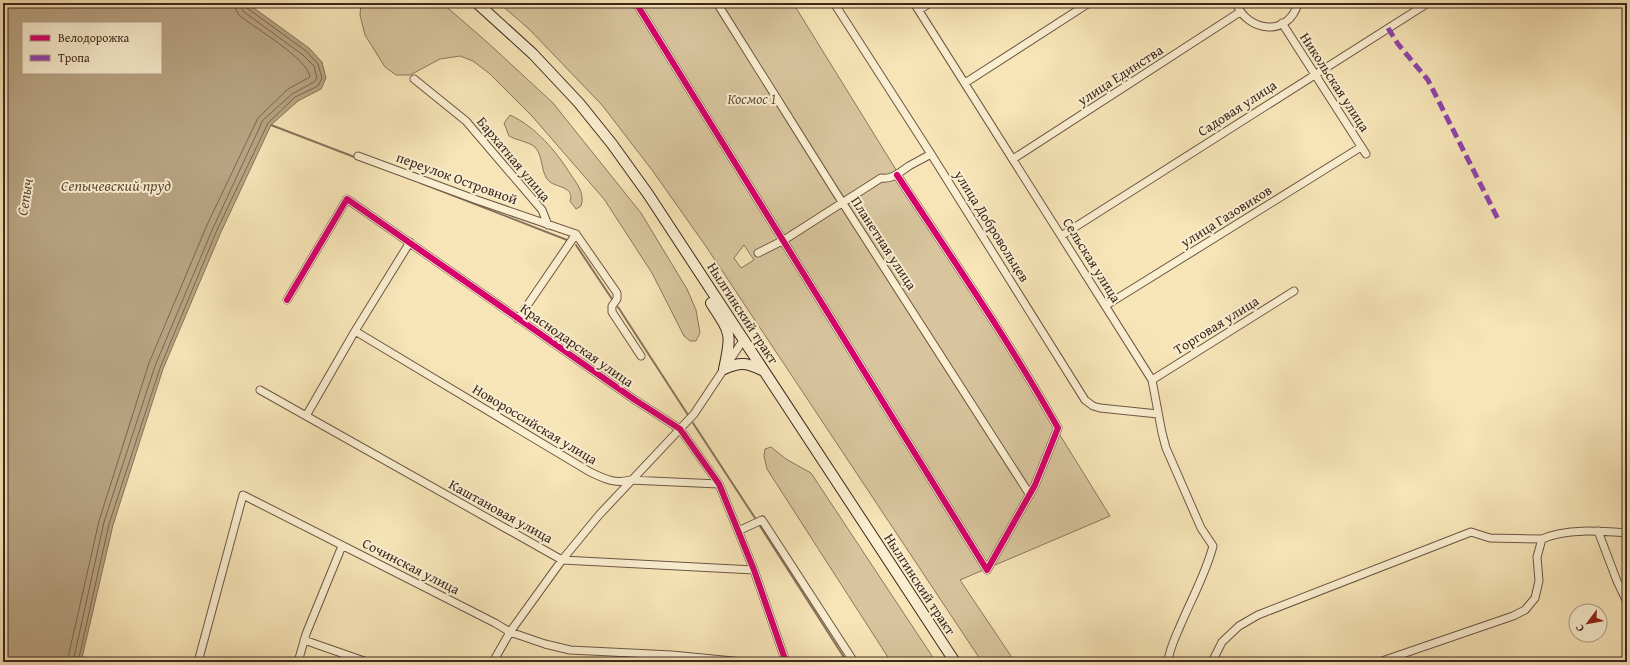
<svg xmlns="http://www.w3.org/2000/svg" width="1630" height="665" viewBox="0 0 1630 665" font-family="'Gentium Book Plus',serif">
  <rect width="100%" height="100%" fill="#f7e5b7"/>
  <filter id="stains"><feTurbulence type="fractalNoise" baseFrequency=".005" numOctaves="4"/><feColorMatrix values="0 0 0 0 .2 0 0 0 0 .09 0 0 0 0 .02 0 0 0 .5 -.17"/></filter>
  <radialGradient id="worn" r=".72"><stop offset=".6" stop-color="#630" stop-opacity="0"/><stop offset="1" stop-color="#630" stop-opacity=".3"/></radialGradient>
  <path fill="#d8c59d" stroke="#8b765e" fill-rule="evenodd" d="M361,3h81l45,39 66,61 88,110 46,76 9,21 4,23 -4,8h-6l-6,-5 -32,-63 -48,-74 -73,-84 -41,-41 -17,-13 -13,-5 -20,3 -30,16h-14l-11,-8 -20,-32 -5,-20z
    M499,3h294l317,513 -150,64 55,82h-33l-277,-417 -53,-75 -50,-65 -73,-76zM744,245l10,15 -13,8 -7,-10z
    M510,115c26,12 46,36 61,60 7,10 14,19 10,31l-5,3 -6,-8c5,-14 -14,-14 -20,-19 -10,-8 -6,-25 -15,-35 -6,-5 -19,-7 -26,-11l-5,-13z
    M771,447l15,12 25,14 125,189h-45l-124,-193 -3,-13 1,-7z"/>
  <path fill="#b8a483" stroke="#87725b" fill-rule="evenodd" d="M3,3h244l62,45 13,14 4,16 -5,11 -23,12 -27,24 -50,107 -58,137 -50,156 -32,137h-78zM23,23h138v50h-138z"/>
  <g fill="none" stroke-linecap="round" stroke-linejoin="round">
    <path stroke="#7b6650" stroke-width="1" d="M67,662l32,-141 50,-158 58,-138 51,-107 30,-29 22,-12c-3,-19 -54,-48 -71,-62l-3,-5 -2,-7
      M73,662l31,-140 51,-156 58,-138 50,-108 29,-26 22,-12 3,-4 -3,-12 -11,-11 -59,-43 -3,-4 -1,-5
      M78,662l31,-138 51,-156 57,-138 51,-107 27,-26 23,-11 4,-8 -4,-14 -12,-13 -59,-43 -2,-5"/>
    <path stroke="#87725b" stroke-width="2" d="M271,125l86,33
      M421,183l146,57
      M576,245l36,54
      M618,307l70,108
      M693,423l62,95
      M760,526l87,136"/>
    <g stroke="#6c5644" stroke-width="9">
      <path id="street" d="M636,3l351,567 48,-85 23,-57c-49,-87 -106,-170 -161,-253
        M717,3l118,188 195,304
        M834,3l97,151 154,246 8,6 7,2 58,6
        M914,3l238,377 10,53 4,15 35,80 12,18c-7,27 -21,52 -32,78 -5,12 -12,25 -13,38
        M1236,3c12,30 53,34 62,0
        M919,10l11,-7
        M1282,23l84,131
        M414,79l52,42 76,89 6,15
        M965,83l124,-80
        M358,156l119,44 99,34 41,59v6l-5,7v6l29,44
        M1013,159l227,-147
        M1061,236l367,-233
        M758,253l26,-13 97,-62c11,2 19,-6 28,-12 7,-4 15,-8 22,-12
        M287,300l60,-101 288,201 45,29 39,55 35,86 32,92
        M1105,306l256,-159
        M518,319l58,-85
        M355,331l235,141c15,7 24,12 40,8l89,4
        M1152,380l142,-89
        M260,390l302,170 192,10
        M306,416l49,-85 55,-89
        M738,531l24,-11 92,142
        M1598,531l19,50 10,21
        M304,640l63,22
        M198,662l45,-167 252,128 15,9 35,12 25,6 102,5 71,7
        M298,662l8,-28 36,-88
        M493,662l17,-30 52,-72 37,-45 95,-101 50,-75
        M1212,662l10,-20 17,-16 19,-11 213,-83 19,6 52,1
        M1379,662l134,-46 12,-6 10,-12 4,-17 -2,-24 5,-18c24,-11 59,-8 85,-6"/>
    </g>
    <g stroke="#3e271e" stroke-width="12">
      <path id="secondary" d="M477,3l56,51 46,49 33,41 36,50 307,468
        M711,303c20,31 21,30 13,66
        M724,369c17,-8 23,-6 40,2"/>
    </g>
    <use href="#street" stroke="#faeed0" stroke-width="7"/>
    <use href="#secondary" stroke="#faeed0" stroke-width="10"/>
    <path stroke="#8e44ad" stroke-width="5" stroke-dasharray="10 5" stroke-linecap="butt" d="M1388,28l10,16 30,36 70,139"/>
    <g stroke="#faeed0" stroke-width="8">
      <path id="cycleway" d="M636,3l351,567 48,-85 23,-57c-49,-87 -106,-170 -161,-253
        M287,300l60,-101 288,201 45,29 39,55 35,86 32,92"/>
    </g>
    <use href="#cycleway" stroke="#d6006c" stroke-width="6"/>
  </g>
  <g text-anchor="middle" stroke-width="4" stroke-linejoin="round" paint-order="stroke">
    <g font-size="14" fill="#3e271e" stroke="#faeed0">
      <text transform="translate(1120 75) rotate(-33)" y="5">улица Единства</text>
      <text transform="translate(1335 82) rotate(57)" y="5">Никольская улица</text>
      <text transform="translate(1237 108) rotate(-33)" y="5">Садовая улица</text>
      <text transform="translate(514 159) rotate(50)" y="5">Бархатная улица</text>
      <text transform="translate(457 178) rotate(20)" y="5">переулок Островной</text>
      <text transform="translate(1226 216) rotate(-32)" y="5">улица Газовиков</text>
      <text transform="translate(992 226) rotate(58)" y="5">улица Добровольцев</text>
      <text transform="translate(884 243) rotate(57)" y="5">Планетная улица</text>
      <text transform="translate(1092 260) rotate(58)" y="5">Сельская улица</text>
      <text transform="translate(743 313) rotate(57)" y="5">Нылгинский тракт</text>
      <text transform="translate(1216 325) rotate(-32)" y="5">Торговая улица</text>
      <text transform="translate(577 345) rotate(35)" y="5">Краснодарская улица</text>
      <text transform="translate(535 424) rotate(31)" y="5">Новороссийская улица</text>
      <text transform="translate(501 511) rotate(29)" y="5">Каштановая улица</text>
      <text transform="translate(411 566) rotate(27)" y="5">Сочинская улица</text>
      <text transform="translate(920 584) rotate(57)" y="5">Нылгинский тракт</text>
    </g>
    <g font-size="14" font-style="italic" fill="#644e3e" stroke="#faeed0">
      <text x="752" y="104">Космос 1</text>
    </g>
    <g font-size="15" font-style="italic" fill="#634c3c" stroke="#faeed0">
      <text x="116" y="191">Сепычевский пруд</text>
      <text transform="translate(25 197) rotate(-81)" y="5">Сепыч</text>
    </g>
  </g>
  <rect width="1630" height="665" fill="none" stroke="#f7e5b7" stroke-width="16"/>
  <rect x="4" y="4" width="1622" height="657" fill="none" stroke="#3e271e" stroke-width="2"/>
  <rect x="8" y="8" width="1614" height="649" fill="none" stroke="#3e271e"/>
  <rect x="22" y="22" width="140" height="52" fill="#faeed0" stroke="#af9e89"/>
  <rect x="30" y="35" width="20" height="6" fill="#d6006c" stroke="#af9e89"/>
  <text x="58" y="42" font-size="12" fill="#3e271e">Велодорожка</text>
  <rect x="30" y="55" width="20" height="6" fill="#8e44ad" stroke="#af9e89"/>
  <text x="58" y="62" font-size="12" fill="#3e271e">Тропа</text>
  <g transform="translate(1588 623) rotate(238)"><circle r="19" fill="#faeed0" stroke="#af9e89"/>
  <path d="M0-3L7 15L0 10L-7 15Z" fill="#8f2418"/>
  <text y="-6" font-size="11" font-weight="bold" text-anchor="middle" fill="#3e271e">С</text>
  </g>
  <rect width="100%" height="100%" filter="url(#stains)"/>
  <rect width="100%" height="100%" fill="url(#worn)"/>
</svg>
